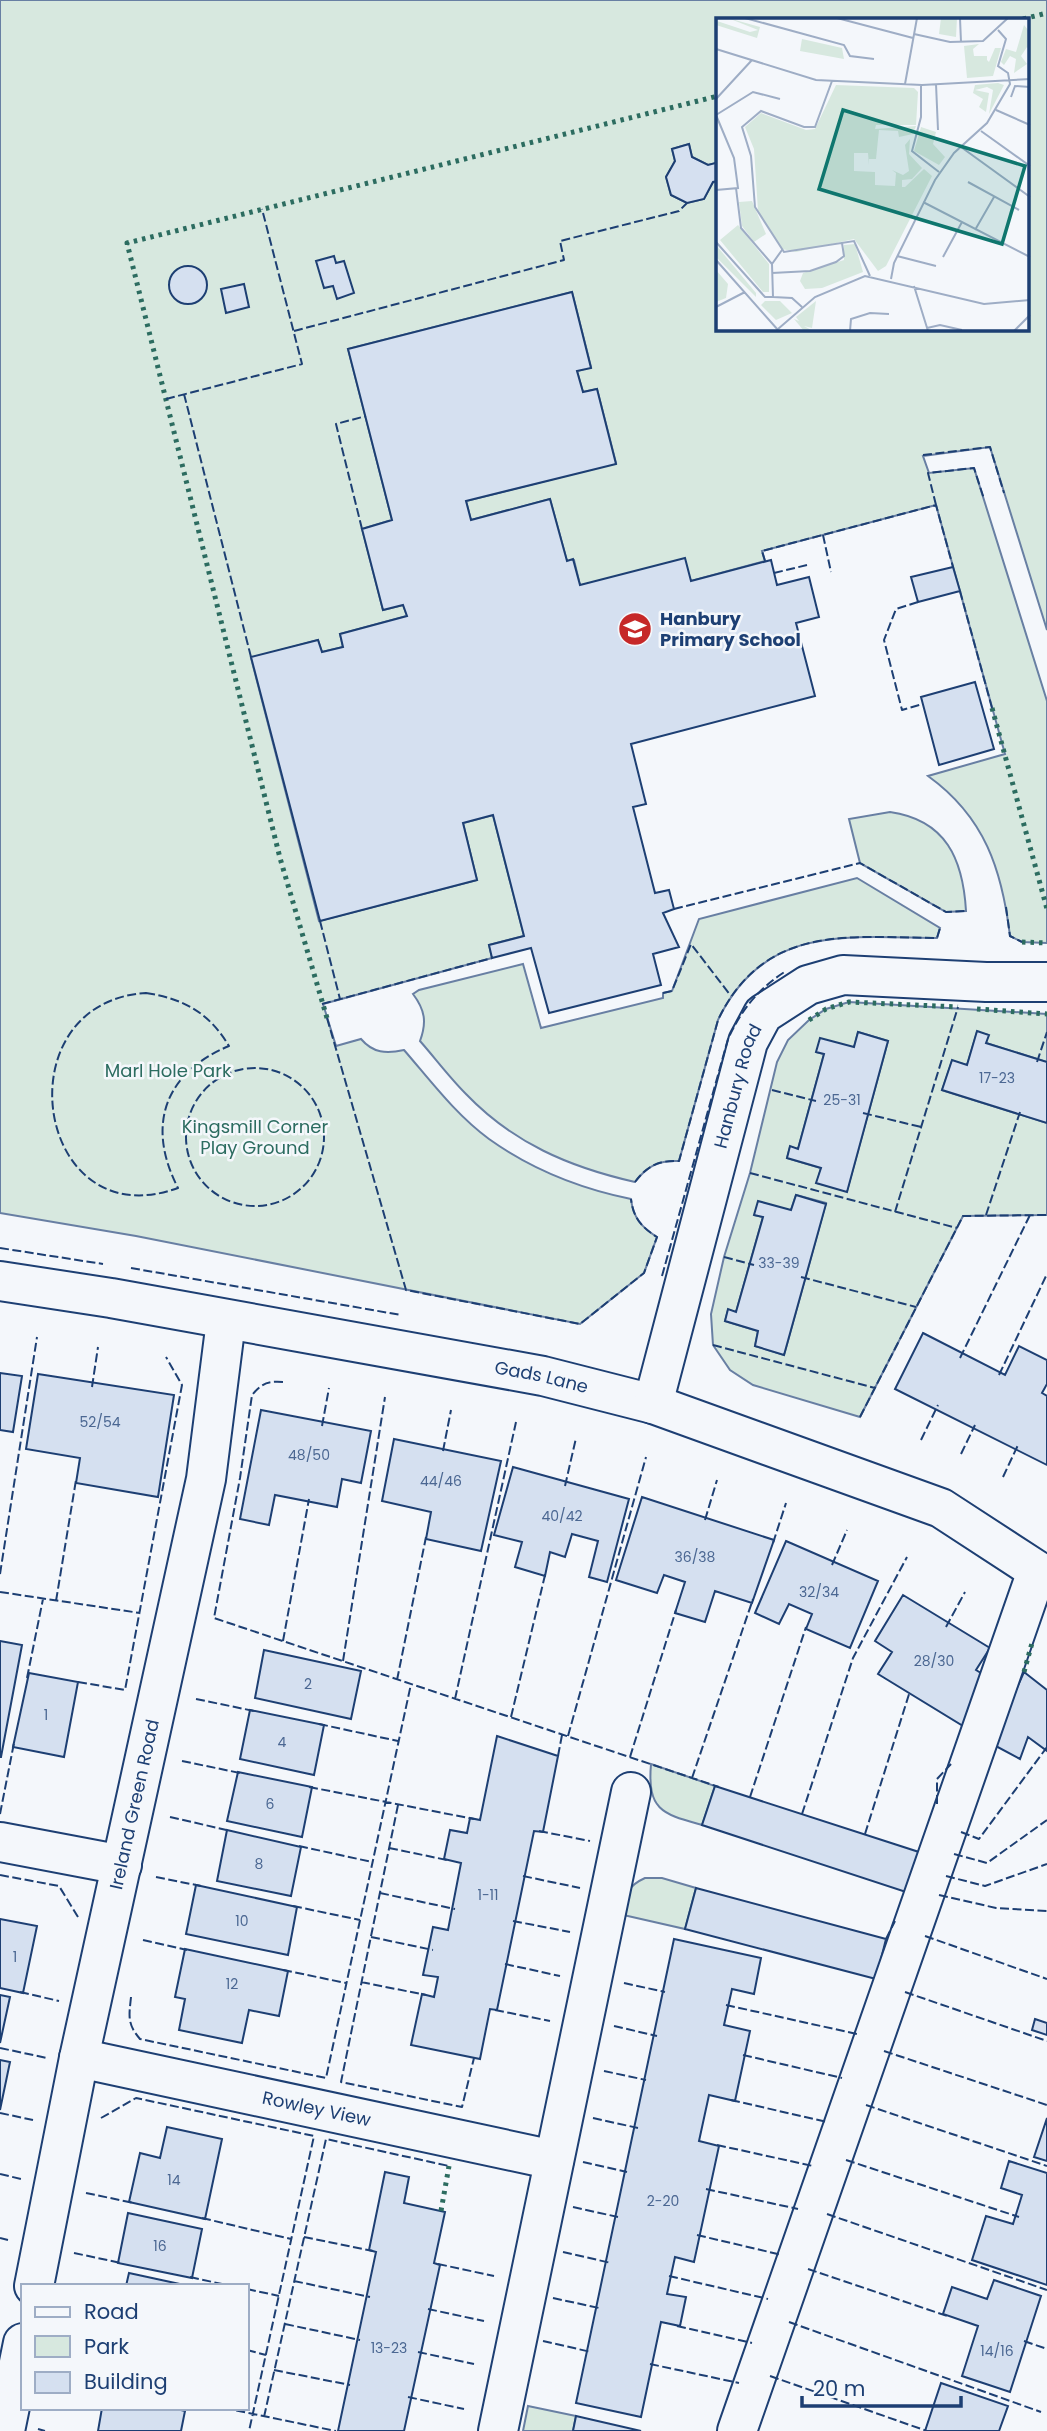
<svg xmlns="http://www.w3.org/2000/svg" width="1047" height="2431" viewBox="0 0 1047 2431" font-family="Poppins,sans-serif">
  <rect width="100%" height="100%" fill="#f4f7fb"/>
  <path fill="#d7e8df" stroke="#687fa3" stroke-width="2" fill-rule="evenodd" d="M0,0h1047v630l-57,-183 -67,9 6,17 45,-5 73,233v242l-25,-1 -12,-6c-8,-66 -25,-119 -82,-160l77,-22 -69,-249 -174,46 3,10 -74,20 -111,4 -6,-25 -7,1 -17,-62 -79,21 -5,-19 150,-38 -19,-74 -14,3 -6,-21 14,-4 -19,-75 -224,57 44,171 -30,9 21,81 20,-5 4,11 -67,18 3,13 -21,5 -4,-12 -67,18 68,263 158,-41 -14,-57 30,-8 31,121 -35,9 3,13 -169,46 13,42 25,-7c12,14 25,15 43,11 26,30 52,65 85,89 42,30 93,50 142,60 2,18 10,28 26,38l-13,36 -64,51 -444,-88 -136,-23zM718,19h310v310h-310v-148l-5,1 -9,17 -17,4 -16,-8 -5,-18 9,-16 -3,-12 17,-5 3,13 16,8 8,-2 2,-4z
    M890,812c56,8 73,47 76,99l-20,1 -86,-49 -11,-44z
    M857,878l83,50 -3,10c-89,-1 -173,-14 -219,82l-39,141c-20,-1 -32,5 -44,21 -66,-15 -122,-39 -169,-88 -17,-17 -31,-36 -46,-53 7,-19 5,-31 -7,-47l6,-4 104,-26 18,64 122,-30v-5l9,-2 27,-72z
    M849,1002l198,12v48l-61,-19 2,-8 -11,-3 -10,33 -15,-4 -10,29 105,33v92l-84,1 -103,201 -107,-32 -23,-15 -17,-25 -2,-31 13,-57 26,-84 27,-111 11,-22 21,-20 17,-11zM858,1032l30,9 -41,150 -30,-8 4,-15 -34,-10 3,-11 8,2 26,-95 -8,-2 38,-5zM796,1195l30,8 -42,152 -29,-9 3,-15 -33,-10 3,-11 8,2 27,-95 -9,-2 37,-5z
    M651,1764l64,22 -13,39c-39,-11 -55,-14 -51,-61z
    M645,1878h17l34,10 -11,41 -66,-15c5,-18 8,-28 26,-36z
    M528,2406l48,10 -3,15h-50z"/>
  <path fill="#d5e0f0" stroke="#1d3f73" stroke-width="2" d="M689,144l3,13 16,8 8,-2 2,-4v22l-5,1 -9,17 -17,4 -16,-8 -5,-18 9,-16 -3,-12z
    M334,256l2,7 8,-2 10,32 -17,6 -4,-13 -9,2 -8,-27z
    M169 285a19 19 0 1 1 38 0a19 19 0 1 1-38 0Z
    M244,284l5,23 -23,6 -5,-24z
    M572,292l19,76 -14,3 6,21 14,-3 19,75 -150,37 5,19 79,-21 17,62 6,-2 7,26 105,-27 6,23 80,-21 6,25 32,-8 10,40 -23,6 19,73 -184,48 15,60 -13,3 22,86 14,-3 5,19 -11,4 16,34 -26,7 8,31 -112,28 -18,-65 -39,10 -3,-13 35,-9 -31,-121 -30,8 14,57 -157,41 -69,-264 67,-17 4,12 21,-5 -3,-13 67,-18 -4,-11 -20,5 -21,-81 30,-9 -44,-171z
    M953,567l7,24 -42,11 -7,-25z
    M975,682l19,67 -55,16 -18,-68z
    M977,1031l12,4 -3,8 61,19v61l-105,-33 10,-30 15,5z
    M858,1032l30,9 -41,151 -31,-9 5,-15 -34,-10 3,-12 8,3 26,-95 -8,-2 4,-14 34,9z
    M796,1195l30,9 -42,151 -29,-9 3,-15 -33,-10 3,-12 8,3 27,-95 -9,-2 4,-14 33,9z
    M923,1333l82,42 14,-29 28,14v24l-5,9 5,3v69l-152,-76z
    M0,1373l22,3 -9,56 -13,-2z
    M38,1374l136,21 -16,102 -82,-14 4,-25 -54,-9z
    M261,1410l110,21 -10,52 -19,-4 -5,28 -62,-12 -6,30 -29,-6z
    M394,1439l107,22 -20,90 -55,-12 5,-27 -49,-11z
    M513,1467l116,32 -22,83 -18,-5 9,-36 -26,-7 -7,23 -15,-5 -5,24 -30,-9 7,-25 -28,-7z
    M642,1497l132,43 -22,63 -37,-12 -10,31 -30,-9 10,-31 -21,-7 -7,18 -41,-13z
    M786,1541l92,40 -28,67 -44,-19 6,-15 -23,-10 -10,20 -24,-11z
    M903,1595l87,53 -14,22 13,8 -21,51 -90,-55 14,-22 -17,-11z
    M0,1641l22,4 -21,112h-1z
    M264,1650l97,21 -10,48 -96,-21z
    M1024,1672l23,18v61l-19,-14 -8,22 -28,-15z
    M29,1673l49,9 -14,75 -51,-10z
    M250,1710l74,15 -10,50 -74,-16z
    M497,1736l61,20 -15,76 -9,-1 -37,179 -7,-1 -10,50 -69,-14 11,-51 12,3 4,-20 -15,-2 10,-48 15,3 13,-67 -17,-4 6,-29 17,3 3,-15 10,2z
    M238,1772l74,15 -10,50 -75,-16z
    M715,1786l207,67 -13,40 -207,-68z
    M227,1830l74,17 -10,49 -74,-15z
    M196,1885l101,22 -9,48 -102,-21z
    M696,1888l190,51 -10,40 -191,-50z
    M0,1919l37,7 -14,67 -23,-5z
    M674,1939l87,19 -7,36 -22,-5 -8,36 26,6 -15,70 -26,-6 -10,46 20,5 -25,116 -19,-5 -8,37 19,3 -6,29 -19,-4 -20,95 -65,-14z
    M185,1949l103,22 -9,45 -30,-6 -7,33 -63,-13 6,-31 -10,-2z
    M0,1995l10,2 -10,46z
    M1035,2019l12,4v12l-15,-5z
    M0,2060l10,2 -10,48z
    M1047,2118v43l-13,-4z
    M167,2127l55,12 -17,80 -76,-17 11,-49 20,5z
    M1009,2161l38,12v112l-75,-25 14,-44 27,8 9,-29 -21,-7z
    M385,2172l24,5 -5,26 41,9 -11,51 6,2 -36,166h-66l38,-179 -7,-2z
    M128,2213l74,16 -10,49 -74,-15z
    M129,2273l60,13h-63z
    M994,2280l47,16 -31,96 -48,-16 16,-50 -35,-12 9,-27 35,12z
    M941,2383l67,23 -9,25h-74z
    M102,2408h71l12,3 -4,20h-83z
    M576,2416l65,15h-68z"/>
  <g fill="none" stroke-linecap="round" stroke-linejoin="round">
    <g stroke="#1d3f73" stroke-width="42">
      <g id="minor">
        <path id="s1" d="M0,1281l111,17 432,78 110,28 288,104 106,69"/>
        <path id="s2" d="M653,1404l95,-362 15,-28 45,-29 35,-10 143,7h61"/>
        <path d="M0,1842l122,23"/>
        <path id="s3" d="M79,2058l475,102"/>
        <path id="s4" d="M34,2286l45,-228 127,-579 20,-158"/>
        <path d="M5,2431l18,-88"/>
        <path d="M498,2431l133,-639"/>
        <path d="M737,2431l300,-860"/>
      </g>
    </g>
    <use href="#minor" stroke="#f4f7fb" stroke-width="38"/>
    <path stroke="#2c6c60" stroke-width="5" stroke-dasharray="3.5 5" stroke-linecap="butt" d="M1023,19l24,-6
      M992,708l55,201
      M1022,942l25,1
      M977,1009l70,5
      M327,1018l-47,-160 -153,-615 591,-147
      M809,1020l17,-11 23,-7 109,5
      M1024,1672l8,-29
      M441,2211l8,-45"/>
    <path stroke="#1d3f73" stroke-width="2" stroke-dasharray="9 3.5" stroke-linecap="butt" d="M294,331l270,-71 -4,-19 119,-30 8,-8
      M184,394l67,263
      M166,399l136,-35 -40,-155
      M923,455l67,-8 14,46
      M936,505l-8,-32 46,-5 10,31
      M362,529l-26,-105 30,-8
      M823,535l8,37
      M765,561l-3,-10 174,-46 17,62
      M774,573l33,-8
      M960,591l32,117
      M918,602l-22,7 -12,31 18,70 21,-6
      M1006,907l4,29 12,6
      M674,909l186,-46 86,49 20,-1
      M320,921l20,78
      M146,993c39,6 63,20 83,53 -65,27 -83,80 -51,142 -143,52 -178,-186 -32,-195z
      M663,993l9,-2 19,-47 40,52
      M322,1004l170,-46
      M327,1018l79,272 174,34 64,-51 13,-36c-16,-10 -24,-20 -26,-38
      M1037,1062l10,-30
      M186 1137a69 69 0 1 1 138 0a69 69 0 1 1-138 0Z
      M772,1090l44,11
      M863,1113l58,14
      M750,1173l207,55
      M635,1182c12,-16 24,-22 44,-21l39,-141c46,-96 130,-83 219,-82l3,-10
      M895,1212l63,-205
      M986,1215l34,-103
      M0,1248l103,16
      M724,1257l30,8
      M131,1268l270,47
      M662,1276l66,-237c14,-30 30,-50 58,-68
      M801,1277l115,30
      M713,1345l162,43
      M960,1358l70,-143
      M999,1375l48,-101
      M283,1382c-15,-1 -21,1 -31,13l-12,83 -26,140 505,169
      M92,1387l6,-40
      M860,1417l103,-201 84,-1
      M322,1426l7,-38
      M921,1440l17,-35
      M443,1451l8,-41
      M961,1454l14,-29
      M1003,1477l15,-32
      M565,1486l11,-48
      M705,1520l12,-40
      M773,1543l13,-40
      M832,1565l15,-35
      M0,1574l37,-237
      M0,1592l140,21
      M56,1601l20,-121
      M946,1627l19,-35
      M283,1641l26,-142
      M343,1661l42,-264
      M27,1678l16,-79
      M397,1680l29,-143
      M78,1682l47,8 57,-305 -16,-28
      M196,1699l58,12
      M455,1699l61,-277
      M511,1717l35,-146
      M319,1724l79,17
      M568,1736l78,-279
      M558,1756l4,-21
      M630,1757l46,-147
      M182,1761l58,12
      M692,1778l61,-179
      M309,1787l165,32
      M750,1797l56,-170
      M937,1804v-25l14,-15
      M398,1805l-57,277 121,25 12,-49
      M0,1814l14,-71
      M802,1814l51,-156 54,-101
      M170,1817l61,14
      M539,1831l51,10
      M961,1832l18,7 68,-92
      M865,1834l45,-143
      M299,1846l73,16
      M389,1848l58,12
      M954,1854l33,9 60,-43
      M0,1875l59,11 19,31
      M523,1876l57,12
      M946,1876l39,10 62,-22
      M156,1877l45,9
      M380,1893l75,16
      M939,1895l57,13 51,3
      M293,1906l67,14
      M513,1921l57,11
      M925,1936l122,43
      M371,1937l62,13
      M886,1939l9,-18
      M143,1940l44,10
      M505,1964l55,12
      M283,1970l63,13
      M361,1982l65,13
      M624,1983l41,9
      M20,1992l39,9
      M905,1992l142,49
      M131,1997c-2,19 -4,27 9,42l186,39 85,-394
      M726,2005l131,29
      M495,2010l55,11
      M614,2026l43,10
      M0,2048l47,10
      M884,2051l163,54
      M743,2055l99,23
      M604,2071l42,9
      M731,2100l96,22
      M866,2105l181,61
      M0,2113l33,7
      M101,2118l35,-20 178,38 -65,295
      M593,2118l45,10
      M717,2145l96,21
      M846,2160l173,57
      M583,2162l44,10
      M0,2174l21,5
      M706,2189l92,20
      M86,2193l48,10
      M573,2207l45,10
      M827,2214l220,76
      M202,2218l89,21
      M697,2235l85,20
      M304,2237l69,14
      M0,2238l8,2
      M563,2252l48,11
      M74,2253l47,10
      M438,2264l56,12
      M808,2269l139,47
      M669,2276l99,23
      M190,2277l41,9
      M294,2281l76,16
      M247,2289l32,7
      M553,2298l46,10
      M428,2309l56,12
      M789,2322l252,90
      M285,2324l75,16
      M677,2326l75,17
      M543,2341l48,11
      M1024,2341l23,8
      M247,2350l19,5
      M418,2352l56,12
      M650,2364l89,19
      M274,2370l76,15
      M770,2376l157,55
      M408,2397l56,12
      M224,2408l112,23
      M264,2417l62,-278 123,27
      M38,2429l7,2"/>
  </g>
  <defs>
    <g id="school-disc" transform="scale(1.75)"><circle r="9.5" fill="#c62828" stroke="#f4f7fb"/><path d="M0-5L7-2L0 1L-7-2ZM-4 1L0 2.5L4 1V4Q0 6-4 4Z" fill="#fff"/></g>
  </defs>
  <g fill-rule="evenodd">
    <use href="#school-disc" x="635" y="629"/>
  </g>
  <g text-anchor="middle" stroke-width="5" stroke-linejoin="round" paint-order="stroke">
    <g font-size="14" fill="#4b6792">
      <text x="997" y="1083">17-23</text>
      <text x="842" y="1105">25-31</text>
      <text x="779" y="1268">33-39</text>
      <text x="100" y="1427">52/54</text>
      <text x="309" y="1460">48/50</text>
      <text x="441" y="1486">44/46</text>
      <text x="562" y="1521">40/42</text>
      <text x="695" y="1562">36/38</text>
      <text x="819" y="1597">32/34</text>
      <text x="934" y="1666">28/30</text>
      <text x="308" y="1689">2</text>
      <text x="46" y="1720">1</text>
      <text x="282" y="1747">4</text>
      <text x="270" y="1809">6</text>
      <text x="259" y="1869">8</text>
      <text x="488" y="1900">1-11</text>
      <text x="242" y="1926">10</text>
      <text x="15" y="1962">1</text>
      <text x="232" y="1989">12</text>
      <text x="174" y="2185">14</text>
      <text x="663" y="2206">2-20</text>
      <text x="160" y="2251">16</text>
      <text x="389" y="2353">13-23</text>
      <text x="997" y="2356">14/16</text>
    </g>
    <g font-size="18" font-weight="bold" fill="#1d3f73" stroke="#f4f7fb" text-anchor="start">
      <text x="660" y="625">Hanbury<tspan x="660" dy="21">Primary School</tspan></text>
    </g>
    <g font-size="18" fill="#2c6c60" stroke="#f4f7fb">
      <text x="168" y="1077">Marl Hole Park</text>
      <text x="255" y="1133">Kingsmill Corner<tspan x="255" dy="21">Play Ground</tspan></text>
    </g>
    <g font-size="18" fill="#1d3f73" stroke="#f4f7fb">
      <text dy="6" stroke="none"><textPath href="#s2" startOffset="329">Hanbury Road</textPath></text>
      <text dy="6" stroke="none"><textPath href="#s1" startOffset="550">Gads Lane</textPath></text>
      <text dy="6" stroke="none"><textPath href="#s4" startOffset="492">Ireland Green Road</textPath></text>
      <text dy="6" stroke="none"><textPath href="#s3" startOffset="243">Rowley View</textPath></text>
    </g>
  </g>
  <g transform="translate(716 18)">
    <rect width="313" height="313" fill="#f4f7fb"/>
    <path d="M3,0l-2,3 33,11 8,-2 -30,-12 32,9 -3,11 -41,-13v-6zM225,0h16l-1,19 -17,-3zM308,7l5,6v19l-2,-3 -6,9 6,8 -13,9 2,-14 -6,-3 -6,9 -3,-3 5,-13 10,3zM86,21l40,9 2,11 -44,-8zM263,26l-6,5 1,7h13v4l2,2 6,-14h6l-8,28 -26,2 -3,-32zM282,65l6,2 -15,29 4,-24 -6,-3 -12,3 14,3 -3,19 -7,-5 4,-8 -10,-6 2,-8zM120,67l78,3 4,4 -2,33h-40l-1,4 41,-3 -3,8 -14,3 -1,-6 -19,-1 -3,29h-7v6l-1,-12h-14v18l21,1v13l20,1 1,-13 -4,-3 11,5 6,-4 -4,-26 5,-6 -1,15 13,14 -10,11 -10,1v7h3l19,-18 8,7 -46,90 -8,5 -24,-32 -58,13 -14,-3 -24,-38 -4,-62 -9,-22 16,-14 45,17 9,-1zM205,109l15,5 -3,12 12,13 -6,8 -25,-14zM36,183l14,33 -12,8 -12,-16 -3,-24zM22,207l31,39v28h-6l-43,-52zM139,226l8,28 -41,16 -17,1 -5,-8 3,-8 41,-13v-15zM0,227l40,48v4l-40,-40zM0,252l12,14 -2,14 -10,4zM49,283h15l12,12 -16,7 -15,-15zM100,283l-4,27 -8,-2 9,5h-9l-10,-12 5,2 -3,-4z" fill="#d7e8df"/>
    <path fill="none" stroke="#9eadc5" stroke-width="2" d="M29,0l99,27 6,11 24,3M121,0l76,20M244,0l1,24M198,16l36,8 33,-1 25,-23M0,31l100,31 106,5 108,-6M116,63l-17,46h-11l-43,-16 -19,16 9,29 4,51 29,45 70,-11 16,35M189,66l12,-66M220,66l2,46M205,67v32l-9,34 27,21M295,79l4,-11 15,1M0,81l36,-39M280,92l34,15M0,97l18,43 4,30 -22,2M0,97l37,-23 27,7M265,113l49,35M245,129l69,50M252,164l51,28M20,170l5,40 31,36M207,184l107,55M259,212l19,-33M0,224l49,55h8l-1,-33 10,-14M181,238l39,10M227,239l19,-35M0,242l62,70M56,255l38,-2 26,-9 8,-6 -2,-13M175,261l3,-16 41,-83 19,-27 33,-30 23,-39 -2,-11 -10,-7 8,-27 -8,-9M198,268l14,45M57,279l19,1 10,9M0,289l29,-15M211,310l13,-3 22,5M62,311l37,-32 50,-21 119,28 46,-4M134,313l1,-12 19,-6 19,1M298,313l16,-16"/>
    <path fill="#0f766e" fill-opacity="0.15" stroke="#0f766e" stroke-width="3.5" d="M127,92l182,56 -23,78 -183,-55z"/>
    <rect width="313" height="313" fill="none" stroke="#1d3f73" stroke-width="3.5"/>
  </g>
  <rect x="21" y="2284" width="228" height="126" fill="#f4f7fb" stroke="#9eadc5" stroke-width="2"/>
  <rect x="35" y="2307" width="35" height="10" fill="#f4f7fb" stroke="#9eadc5" stroke-width="2"/>
  <text x="84" y="2319" font-size="21" fill="#1d3f73">Road</text>
  <rect x="35" y="2336" width="35" height="21" fill="#d7e8df" stroke="#9eadc5" stroke-width="2"/>
  <text x="84" y="2354" font-size="21" fill="#1d3f73">Park</text>
  <rect x="35" y="2372" width="35" height="21" fill="#d5e0f0" stroke="#9eadc5" stroke-width="2"/>
  <text x="84" y="2389" font-size="21" fill="#1d3f73">Building</text>
  <path d="M802 2396v10h159v-10" fill="none" stroke="#1d3f73" stroke-width="3.5"/>
  <text x="813" y="2396" font-size="21" fill="#1d3f73" stroke="#f4f7fb" stroke-width="5" paint-order="stroke">20 m</text>
</svg>
